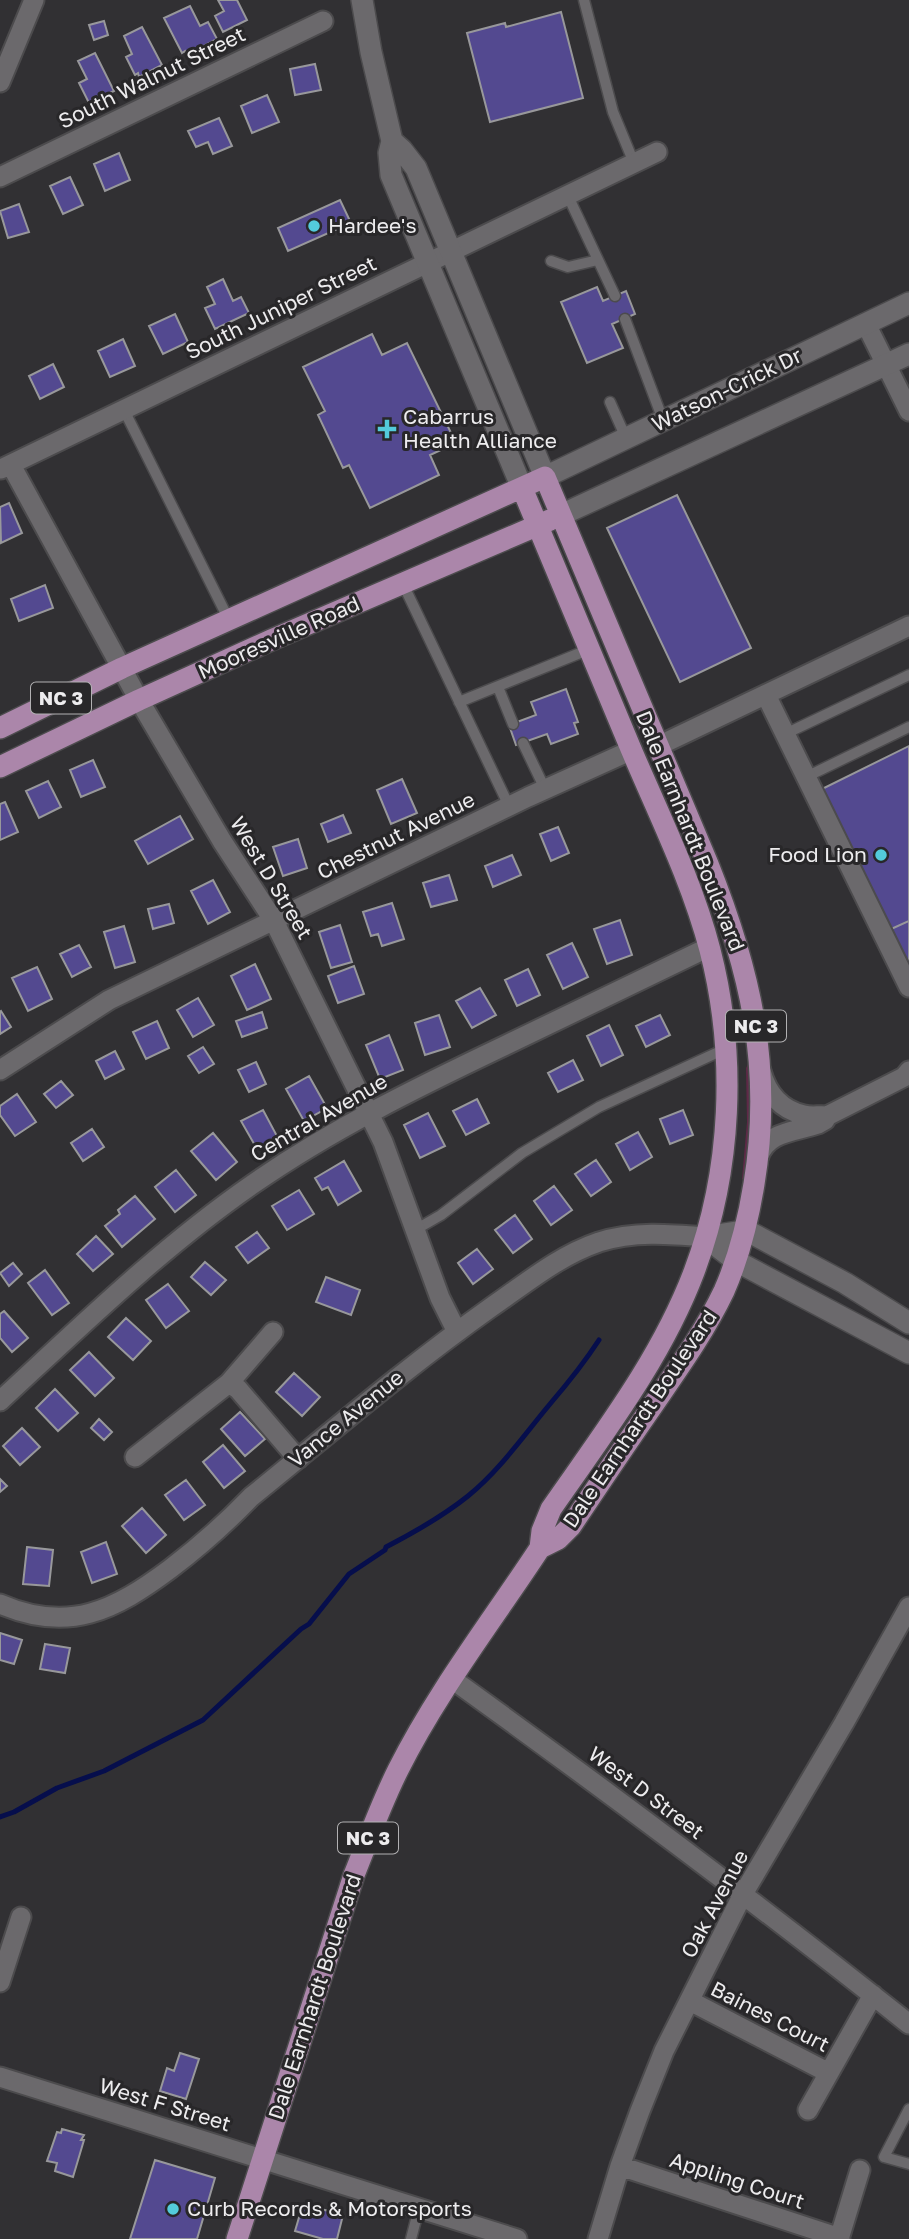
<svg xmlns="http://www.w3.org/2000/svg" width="909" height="2239" viewBox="0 0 909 2239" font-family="'Golos Text',sans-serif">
  <rect width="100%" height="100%" fill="#313033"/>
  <path fill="#5e2947" d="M749,1062l4,43 -9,75 -2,-1 5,-57 -1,-54z"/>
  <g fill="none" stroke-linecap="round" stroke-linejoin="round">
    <path stroke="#060e4c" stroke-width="5" d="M0,1817l14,-5 43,-24 47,-17 99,-51 98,-91 8,-5 40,-50 36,-24 1,-3c29,-15 57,-31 82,-51 32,-26 56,-61 82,-92 18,-21 34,-41 49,-64"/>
  </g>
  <path fill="#534990" stroke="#98989b" stroke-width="2" d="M218,0h19l10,20 -24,12 -8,-16 9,-5z
    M190,6l10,20 8,-4 9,17 -30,16 -2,-4 -3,2 -18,-35z
    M561,12l22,86 -93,24 -23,-89 38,-10 1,4z
    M104,21l4,14 -14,5 -5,-15z
    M142,27l20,38 -23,12 -1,-4 -3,2 -9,-18 6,-3 -8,-18z
    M95,53l19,38 -25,12 -10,-20 8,-4 -9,-18z
    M315,64l6,26 -26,5 -5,-26z
    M267,95l12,27 -27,11 -11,-27z
    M219,118l13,28 -19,8 -5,-12 -12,5 -8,-16z
    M119,153l11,27 -25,11 -11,-27z
    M70,177l13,28 -20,9 -13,-28z
    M340,200l11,23 -63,28 -10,-23z
    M19,204l10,28 -21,6 -8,-27z
    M223,279l10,22 8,-4 8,16 -34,16 -10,-21 10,-4 -8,-17z
    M597,287l6,14 23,-10 9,23 -23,10 11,24 -36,15 -26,-61z
    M175,314l13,28 -25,12 -14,-28z
    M372,334l10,21 25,-12 49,100 -26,12 9,20 -69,33 -21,-43 -6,3 -25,-53 7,-4 -22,-44z
    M123,339l12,27 -25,11 -12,-26z
    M53,364l11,23 -24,12 -11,-23z
    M677,495l74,153 -71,34 -73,-154z
    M9,503l13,30 -21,10 -1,-36z
    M45,585l8,23 -34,13 -8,-22z
    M566,689l12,33 -4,1 4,11 -27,10 -4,-10 -31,11 -7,-20 27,-10 -5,-13z
    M909,746v175l-20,9 -67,-141z
    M93,760l12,27 -24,10 -11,-27z
    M402,779l15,34 -26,11 -14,-34z
    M48,781l13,26 -22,11 -13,-27z
    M5,802l13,30 -18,8v-36z
    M343,815l8,18 -23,9 -7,-18z
    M180,816l13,23 -45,25 -13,-23z
    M558,827l11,26 -18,8 -11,-27z
    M298,839l9,29 -24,8 -10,-29z
    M512,855l9,20 -28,12 -8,-21z
    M449,875l8,25 -26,7 -8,-24z
    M213,880l17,32 -22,12 -17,-33z
    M392,903l12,36 -22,7 -4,-12 -7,2 -8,-24z
    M169,904l5,19 -21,6 -5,-20z
    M620,920l12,35 -25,9 -13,-35z
    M909,921v52l-20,-43z
    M340,925l12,37 -21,6 -12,-36z
    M124,926l11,36 -20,6 -11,-36z
    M572,943l16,34 -25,12 -16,-34z
    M79,945l12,22 -19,10 -12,-23z
    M255,964l16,35 -24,11 -16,-34z
    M354,966l10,28 -26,9 -10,-27z
    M37,967l15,32 -24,12 -16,-33z
    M528,969l12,26 -23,11 -12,-26z
    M480,988l16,27 -24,13 -16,-27z
    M198,998l16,27 -21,12 -16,-27z
    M1,1011l10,16 -11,7v-22z
    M262,1012l5,16 -25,9 -6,-16z
    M439,1015l11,32 -25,8 -10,-32z
    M660,1015l10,20 -24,12 -10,-21z
    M157,1021l12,27 -23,11 -13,-27z
    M609,1025l14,30 -22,11 -14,-30z
    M389,1035l14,35 -23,9 -14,-34z
    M203,1047l11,17 -15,9 -11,-17z
    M115,1051l9,18 -19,10 -9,-18z
    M573,1060l10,20 -25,12 -10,-19z
    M256,1062l10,22 -17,8 -11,-22z
    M309,1076l18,32 -23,13 -18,-32z
    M61,1081l12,14 -17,13 -12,-14z
    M17,1094l19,28 -21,14 -15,-21v-9z
    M477,1099l12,24 -23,12 -13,-24z
    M263,1110l15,28 -21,11 -16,-28z
    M683,1110l10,25 -23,9 -10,-25z
    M428,1113l17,33 -25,12 -16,-33z
    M92,1129l12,18 -21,14 -12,-18z
    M638,1132l14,25 -22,13 -14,-26z
    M213,1133l24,29 -21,18 -25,-29z
    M596,1160l15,22 -20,14 -16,-22z
    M344,1161l17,30 -23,14 -10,-18 -6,3 -7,-12z
    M176,1170l20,25 -21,17 -20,-25z
    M554,1186l18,24 -21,15 -17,-24z
    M299,1190l15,24 -27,16 -15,-24z
    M135,1196l20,23 -33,28 -17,-21 15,-12 -2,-4z
    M515,1215l17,24 -19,14 -18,-23z
    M257,1232l12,16 -21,15 -12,-16z
    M96,1236l17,18 -20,17 -16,-17z
    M477,1249l16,20 -20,15 -15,-21z
    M205,1262l21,18 -15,15 -20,-18z
    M13,1263l9,11 -13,12 -9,-13z
    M45,1270l24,33 -17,12 -24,-32z
    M326,1277l34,13 -9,25 -35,-13z
    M168,1284l21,27 -23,17 -20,-28z
    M4,1311l24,27 -16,14 -12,-14v-24z
    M126,1318l25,23 -18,19 -25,-23z
    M89,1352l25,26 -19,18 -25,-26z
    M294,1373l26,24 -18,19 -26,-24z
    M55,1389l23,24 -20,18 -22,-23z
    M240,1412l25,27 -20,17 -24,-27z
    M99,1419l13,13 -8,8 -13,-12z
    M22,1428l18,19 -20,18 -17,-19z
    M223,1445l22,26 -21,17 -21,-26z
    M0,1479l7,7 -7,6z
    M186,1480l19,25 -21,15 -19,-25z
    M142,1508l24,27 -20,18 -24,-27z
    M106,1542l11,32 -25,9 -11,-31z
    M27,1547l26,3 -4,36 -26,-2z
    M0,1633l22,7 -8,24 -14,-4z
    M45,1644l25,4 -5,25 -25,-4z
    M180,2053l19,6 -13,40 -26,-8 7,-23 7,3z
    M62,2129l22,6 -3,5h3l-11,37 -18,-6 2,-8 -10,-2 10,-29 4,1z
    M155,2160l60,18 -18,61h-67z
    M303,2204l40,11 -6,24h-14l-28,-8z"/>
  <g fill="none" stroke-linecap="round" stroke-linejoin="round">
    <g stroke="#4c4b4d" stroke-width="13">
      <path id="lane" d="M584,0l29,112 21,51
        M568,196l47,100
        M551,261l17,6 30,-7
        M625,319l38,101
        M610,402l16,36
        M124,410l105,210
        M403,584l106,222
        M498,687l15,37
        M459,702l131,-53
        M785,734l124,-59
        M523,743l22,46
        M806,777l103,-50
        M415,1230l26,-15 81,-62 77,-46 126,-58
        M909,2109l-25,48 25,7
        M411,2239l8,-31"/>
    </g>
    <g stroke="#4c4b4d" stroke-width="23">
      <path id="street" d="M0,82l34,-82
        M0,177l323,-156
        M866,324l43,87
        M11,465l128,235 83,141 52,80 109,221 57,156 17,34
        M1,469l656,-317
        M766,695l143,292
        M658,746l251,-120
        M0,1070l109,-70 419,-203 104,-47
        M761,1071c6,22 20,39 43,44 8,2 15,0 23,1
        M758,1158c9,-27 37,-26 60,-34l7,-4 2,-4 77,-39 5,-6
        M229,1383l44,-51
        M0,1401c81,-75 162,-154 253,-217 79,-55 165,-97 251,-138 68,-33 136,-66 205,-99
        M135,1457l94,-74 9,6 60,70
        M0,1604c69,30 115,6 170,-35 29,-22 56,-46 81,-72 79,-64 156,-130 239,-189 35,-24 68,-52 109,-66 35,-11 70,-8 106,-5
        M452,1679c155,112 308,226 457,345
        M0,1982l21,-65
        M690,2001l139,72
        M0,2077l517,162
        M808,2110l65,-115
        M620,2166l220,72
        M598,2239l22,-73 20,-55 24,-60 79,-157 101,-171 65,-116
        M839,2239l21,-69"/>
    </g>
    <g stroke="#4c4b4d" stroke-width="24">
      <path id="secondary" d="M362,0l9,52 21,89 -3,12 2,22 131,313
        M392,141l10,9 14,18 129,309 364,-174
        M561,515l348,-161
        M705,1237l31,24 173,92
        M705,1237l39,-6 9,3 92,49 64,40"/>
    </g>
    <g stroke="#4c4b4d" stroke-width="24">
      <path id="primary" d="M0,728l122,-60 423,-191 163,387c43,108 65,204 46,320 -6,37 -15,73 -30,107 -20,42 -47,79 -73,117 -27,39 -54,79 -80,118l-13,13 -18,9
        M0,767l139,-67 132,-60 279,-120
        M237,2239l117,-364c14,-35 27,-71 44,-105 39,-78 94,-149 142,-222l2,-17 9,-22c52,-75 110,-150 143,-237 38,-101 43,-217 16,-322 -18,-69 -51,-135 -79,-201 -36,-87 -72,-174 -109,-261"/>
    </g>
    <use href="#lane" stroke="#6b696c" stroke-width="10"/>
    <use href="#street" stroke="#6b696c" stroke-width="19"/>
    <use href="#secondary" stroke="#6b696c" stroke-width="21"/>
    <use href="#primary" stroke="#ab86aa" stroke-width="21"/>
  </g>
  <g fill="#53cbdb" stroke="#282729" stroke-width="2.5">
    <circle cx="314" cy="226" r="7"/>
    <path d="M383.5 418.5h7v7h7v7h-7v7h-7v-7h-7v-7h7z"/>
    <circle cx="881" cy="855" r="7"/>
    <circle cx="173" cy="2209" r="7"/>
  </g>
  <g text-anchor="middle" stroke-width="6" stroke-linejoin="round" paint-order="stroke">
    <g fill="#282729" stroke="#b2b1b3" stroke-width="2">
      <rect x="31" y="682.5" width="60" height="31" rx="5"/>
      <rect x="726" y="1010.5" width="60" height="31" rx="5"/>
      <rect x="338" y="1822.5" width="60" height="31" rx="5"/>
    </g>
    <g font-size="19" font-weight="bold" fill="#edecee">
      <text x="61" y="705">NC 3</text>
      <text x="756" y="1033">NC 3</text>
      <text x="368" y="1845">NC 3</text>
    </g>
    <g font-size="21" fill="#edecee" stroke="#282729">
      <text transform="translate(152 78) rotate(-26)" y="7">South Walnut Street</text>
      <text transform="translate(281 308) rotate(-26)" y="7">South Juniper Street</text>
      <text transform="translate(727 390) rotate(-26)" y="7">Watson-Crick Dr</text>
      <text transform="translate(279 638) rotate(-24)" y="7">Mooresville Road</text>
      <text transform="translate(690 831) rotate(68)" y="7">Dale Earnhardt Boulevard</text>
      <text transform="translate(396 836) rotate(-26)" y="7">Chestnut Avenue</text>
      <text transform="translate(271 878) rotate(59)" y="7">West D Street</text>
      <text transform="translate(319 1118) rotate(-30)" y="7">Central Avenue</text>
      <text transform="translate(346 1419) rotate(-39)" y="7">Vance Avenue</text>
      <text transform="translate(640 1419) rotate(-56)" y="7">Dale Earnhardt Boulevard</text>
      <text transform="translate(646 1793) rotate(37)" y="7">West D Street</text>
      <text transform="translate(715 1904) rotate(-62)" y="7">Oak Avenue</text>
      <text transform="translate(315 1997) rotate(-72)" y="7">Dale Earnhardt Boulevard</text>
      <text transform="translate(770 2017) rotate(27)" y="7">Baines Court</text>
      <text transform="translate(165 2105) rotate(17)" y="7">West F Street</text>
      <text transform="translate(737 2181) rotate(18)" y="7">Appling Court</text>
    </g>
    <g font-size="21" fill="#edecee" stroke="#282729" text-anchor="start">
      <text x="328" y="233">Hardee's</text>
      <text x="403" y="424">Cabarrus<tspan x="403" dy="24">Health Alliance</tspan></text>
      <text x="867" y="862" text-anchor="end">Food Lion</text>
      <text x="187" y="2216">Curb Records &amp; Motorsports</text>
    </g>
  </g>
</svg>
